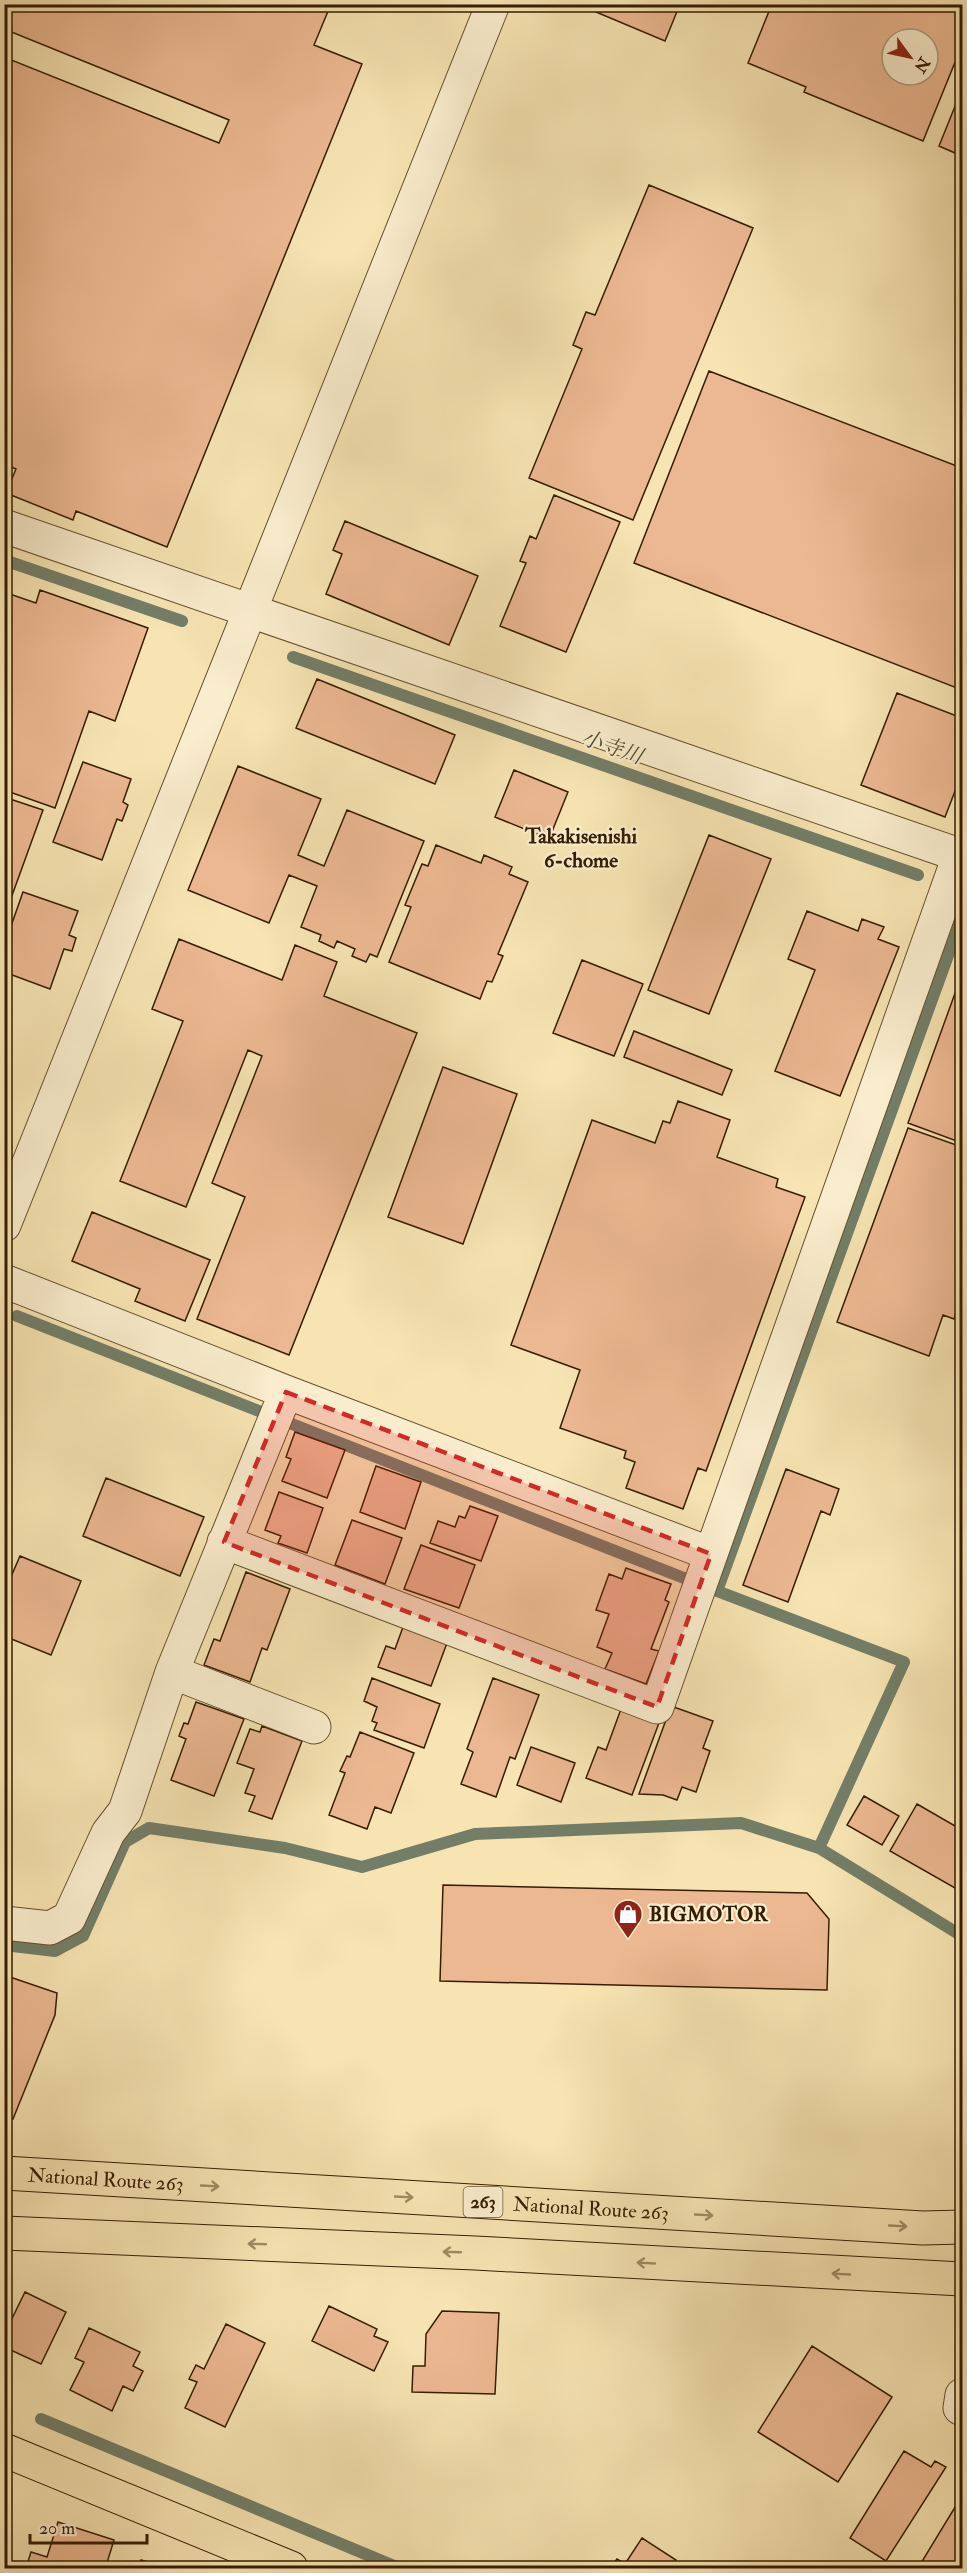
<svg xmlns="http://www.w3.org/2000/svg" width="967" height="2573" viewBox="0 0 967 2573" font-family="'IM FELL Double Pica','Noto Serif JP',serif">
  <rect width="100%" height="100%" fill="#f7e4b2"/>
  <filter id="stains"><feTurbulence type="fractalNoise" baseFrequency=".00333" numOctaves="4"/><feColorMatrix values="0 0 0 0 .2 0 0 0 0 .09 0 0 0 0 .02 0 0 0 .5 -.17"/></filter>
  <radialGradient id="worn" r=".72"><stop offset=".6" stop-color="#630" stop-opacity="0"/><stop offset="1" stop-color="#630" stop-opacity=".3"/></radialGradient>
  <g fill="none" stroke-linecap="round" stroke-linejoin="round">
    <path stroke="#737e68" stroke-width="12" d="M4,560l178,61
      M293,657l625,218
      M17,1316l700,275 187,71 -85,186
      M717,1591l245,-674
      M4,1945l51,6 28,-15 42,-94 24,-14 136,20 77,19 113,-33 266,-11 78,25 143,88
      M41,2419l358,149"/>
  </g>
  <path fill="#ecb891" stroke="#351d02" stroke-width="1.5" fill-rule="evenodd" d="M4,4h327l-17,41 48,19 -195,483 -91,-36 -3,9 -67,-27 10,-24 -12,-5v-407l215,86 10,-23 -225,-91z
    M577,4h103l-15,37z
    M772,4h190v41l-39,96 -119,-49 2,-5 -58,-24zM892,39h36v36h-36z
    M962,89v67l-23,-10z
    M649,185l104,43 -120,292 -104,-42 53,-129 -9,-4 13,-33 9,3z
    M709,371l253,97v222l-328,-127z
    M554,495l66,27 -54,130 -66,-26 26,-63 -6,-2 10,-25 6,3z
    M345,521l133,55 -29,69 -123,-51 16,-40 -9,-4z
    M40,590l108,38 -33,93 -26,-10 -34,97 -51,-18v-198l32,11z
    M317,679l138,56 -20,49 -139,-56z
    M897,693l65,25v55l-17,44 -84,-32z
    M83,762l48,17 -8,23 5,3 -6,16 -5,-2 -15,41 -49,-18z
    M238,766l83,33 -23,56 26,11 23,-56 77,31 -47,116 -7,-3 -4,8 -14,-6 3,-7 -18,-8 -3,7 -15,-7 2,-6 -20,-8 16,-41 -28,-11 -20,48 -81,-33z
    M514,770l54,22 -19,47 -54,-22z
    M4,797l39,13 -33,91 -6,-2z
    M709,835l62,24 -62,155 -61,-24z
    M436,845l45,18 3,-8 28,12 -3,7 19,8 -30,72 5,2 -11,26 -5,-1 -7,18 -91,-37 22,-55 -6,-2 17,-41 6,2z
    M23,892l55,19 -9,24 7,3 -4,13 -8,-2 -14,40 -46,-17v-26z
    M807,911l51,20 4,-12 22,8 -6,12 21,8 -59,149 -65,-25 40,-101 -27,-11z
    M179,939l103,41 13,-35 42,17 -13,34 93,37 -128,322 -92,-36 48,-122 -33,-14 50,-127 -14,-6 -62,157 -66,-26 63,-160 -31,-12z
    M582,960l61,24 -29,72 -61,-23z
    M962,974v169l-54,-20z
    M634,1031l98,39 -10,25 -98,-38z
    M443,1067l74,27 -54,150 -75,-27z
    M678,1101l52,19 -13,37 61,22 -2,8 29,10 -99,274 -8,-3 -15,41 -57,-21 9,-26 -11,-4 2,-7 -66,-23 20,-58 -69,-25 81,-225 63,23 8,-22 7,2z
    M908,1128l54,19v149l-8,23 -11,-4 -14,41 -92,-34z
    M92,1212l118,48 -25,61 -50,-20 5,-12 -68,-28z
    M295,1432l50,18 -18,48 -45,-17 9,-22 -5,-2z
    M376,1466l45,16 -16,47 -45,-17z
    M786,1469l53,20 -9,26 -9,-4 -33,91 -45,-17z
    M106,1478l98,39 -24,59 -97,-40z
    M279,1492l44,16 -16,45 -29,-10 3,-7 -16,-6z
    M470,1506l28,10 -17,45 -51,-18 8,-22 17,6 4,-11 6,2z
    M352,1520l50,18 -17,46 -50,-19z
    M421,1545l54,20 -16,43 -55,-19z
    M20,1556l61,25 -30,74 -47,-19v-43z
    M626,1568l45,16 -6,16 4,2 -18,47 8,2 -13,33 -41,-15 7,-16 -15,-6 12,-33 -13,-4 13,-36 13,5z
    M246,1572l44,17 -23,61 -5,-2 -12,34 -46,-17 10,-26 6,2z
    M403,1627l44,16 -16,43 -53,-19 8,-21 9,3z
    M372,1678l68,26 -16,44 -50,-18 3,-7 -5,-2 5,-14 -13,-6z
    M493,1678l46,17 -24,64 -5,-2 -14,40 -35,-13 12,-32 -6,-3z
    M196,1702l48,17 -30,77 -43,-16 15,-41 -7,-3 5,-13 4,1z
    M671,1706l42,15 -10,27 7,3 -14,41 -14,-5 -5,13 -14,-5 -24,-1z
    M621,1709l38,14 -27,72 -46,-17 12,-31 8,3z
    M262,1726l40,15 -30,78 -23,-8 6,-15 -10,-3 9,-24 -17,-6 13,-34 10,3z
    M360,1732l54,21 -23,60 -16,-6 -8,22 -38,-14 16,-42 -5,-2 7,-15 3,1z
    M531,1747l44,16 -14,39 -44,-17z
    M864,1796l35,20 -17,29 -35,-20z
    M917,1804l45,26v62l-72,-41z
    M443,1885l364,8 22,26 -2,71 -387,-9z
    M4,1975l53,18 -2,22 -42,104 -9,-1z
    M25,2292l41,20 -25,52 -37,-17v-12z
    M329,2306l48,23 -3,7 14,6 -14,29 -62,-30z
    M442,2311l57,2 -4,81 -83,-2 1,-26h12l1,-32z
    M226,2324l39,19 -40,84 -40,-19 12,-26 -8,-3 7,-14 8,4z
    M89,2328l51,24 -7,14 10,5 -10,20 -10,-5 -11,25 -42,-21 14,-28 -9,-4z
    M812,2346l80,51 -54,85 -80,-50z
    M904,2451l27,16 4,-6 11,6 -60,94 -36,-23z
    M960,2499l2,1v68h-44z
    M58,2522l56,18 -8,26 -7,-2 -1,4h-72l5,-16 16,5z
    M642,2538l34,22 -5,8h-61l7,-9 8,5z
    M141,2560l28,8h-31z"/>
  <g fill="none" stroke-linecap="round" stroke-linejoin="round">
    <g stroke="#664f2e" stroke-width="35">
      <path id="minor" d="M4,526l958,330
        M4,1225l489,-1221
        M4,1281l282,111 425,162 248,-698
        M224,1542l433,165 54,-153
        M172,1672l142,55
        M4,1923l46,5 19,-10 39,-85 17,-22 47,-139 114,-280
        M960,2408l2,-13"/>
    </g>
    <g stroke="#351d02" stroke-width="35">
      <g id="highway">
        <path id="s1" d="M4,2173l919,55 39,-1"/>
        <path d="M4,2233l471,20 487,26"/>
        <path d="M4,2450l287,118"/>
      </g>
    </g>
    <use href="#minor" stroke="#faedcd" stroke-width="33"/>
    <use href="#highway" stroke="#f7e4b2" stroke-width="33"/>
  </g>
  <defs><path id="oneway-shaft" d="M-6 0H5M1.5-3L5.5 0L1.5 3" fill="none" stroke-width="1.6" stroke-linecap="round" stroke-linejoin="round" transform="scale(1.5)"/></defs>
  <g stroke="#a08a63">
    <use href="#oneway-shaft" transform="translate(210 2186) rotate(3)"/>
    <use href="#oneway-shaft" transform="translate(404 2197) rotate(3)"/>
    <use href="#oneway-shaft" transform="translate(704 2215) rotate(3)"/>
    <use href="#oneway-shaft" transform="translate(898 2226) rotate(3)"/>
    <use href="#oneway-shaft" transform="translate(257 2244) rotate(-178)"/>
    <use href="#oneway-shaft" transform="translate(452 2252) rotate(-178)"/>
    <use href="#oneway-shaft" transform="translate(646 2263) rotate(-177)"/>
    <use href="#oneway-shaft" transform="translate(841 2274) rotate(-177)"/>
  </g>
  <path fill="#d62828" fill-opacity="0.2" stroke="#d62828" stroke-width="4.5" stroke-dasharray="12 8" stroke-linejoin="round" d="M286,1392l425,162 -54,153 -433,-165z"/>
  <defs>
    <g id="shop-pin" transform="scale(1.5)"><path d="M0 17L-7.5 6A9.5 9.5 0 1 1 7.5 6Z" fill="#8f2418" stroke="#faedcd"/><path d="M-5-2.5h2.3a2.7 3.5 0 0 1 5.4 0H5L5.5 6h-11ZM-1.5-2.5h3a1.5 2.3 0 0 0-3 0Z" fill="#fff"/></g>
  </defs>
  <g fill-rule="evenodd">
    <use href="#shop-pin" x="628" y="1914"/>
  </g>
  <g text-anchor="middle" stroke-width="4.5" stroke-linejoin="round" paint-order="stroke">
    <rect fill="#faedcd" stroke="#705b3f" stroke-width="1.5" x="463.5" y="2187" width="39" height="30" rx="4.5"/>
    <g font-size="18" font-weight="bold" fill="#351d02">
      <text x="483" y="2208">263</text>
    </g>
    <g font-size="20" font-weight="bold" fill="#351d02" stroke="#faedcd" text-anchor="start">
      <text x="649" y="1921">BIGMOTOR</text>
    </g>
    <g font-size="20" fill="#351d02" stroke="#faedcd">
      <text dy="7" stroke="none"><textPath href="#s1" startOffset="102">National Route 263</textPath></text>
      <text dy="7" stroke="none"><textPath href="#s1" startOffset="588">National Route 263</textPath></text>
    </g>
    <g font-size="21" font-style="italic" fill="#544e35" stroke="#faedcd">
      <text transform="translate(612 747) rotate(19)" y="7">小寺川</text>
    </g>
    <g font-size="21" font-weight="bold" fill="#351d02" stroke="#faedcd">
      <text x="581" y="843">Takakisenishi<tspan x="581" dy="24">6-chome</tspan></text>
    </g>
  </g>
  <rect width="967" height="2573" fill="none" stroke="#f7e4b2" stroke-width="24"/>
  <rect x="6" y="6" width="955" height="2561" fill="none" stroke="#351d02" stroke-width="3"/>
  <rect x="12" y="12" width="943" height="2549" fill="none" stroke="#351d02" stroke-width="1.5"/>
  <g transform="translate(910 57) rotate(123)"><circle r="28" fill="#faedcd" stroke="#ab9a7c" stroke-width="1.5"/>
  <path d="M0-4.5L10 22L0 15L-10 22Z" fill="#8f2418"/>
  <text y="-9" font-size="16" font-weight="bold" text-anchor="middle" fill="#351d02">N</text>
  </g>
  <path d="M30 2534v9h117v-9" fill="none" stroke="#351d02" stroke-width="3"/>
  <text x="39" y="2534" font-size="18" fill="#351d02" stroke="#faedcd" stroke-width="4.5" paint-order="stroke">20 m</text>
  <rect width="100%" height="100%" filter="url(#stains)"/>
  <rect width="100%" height="100%" fill="url(#worn)"/>
</svg>
